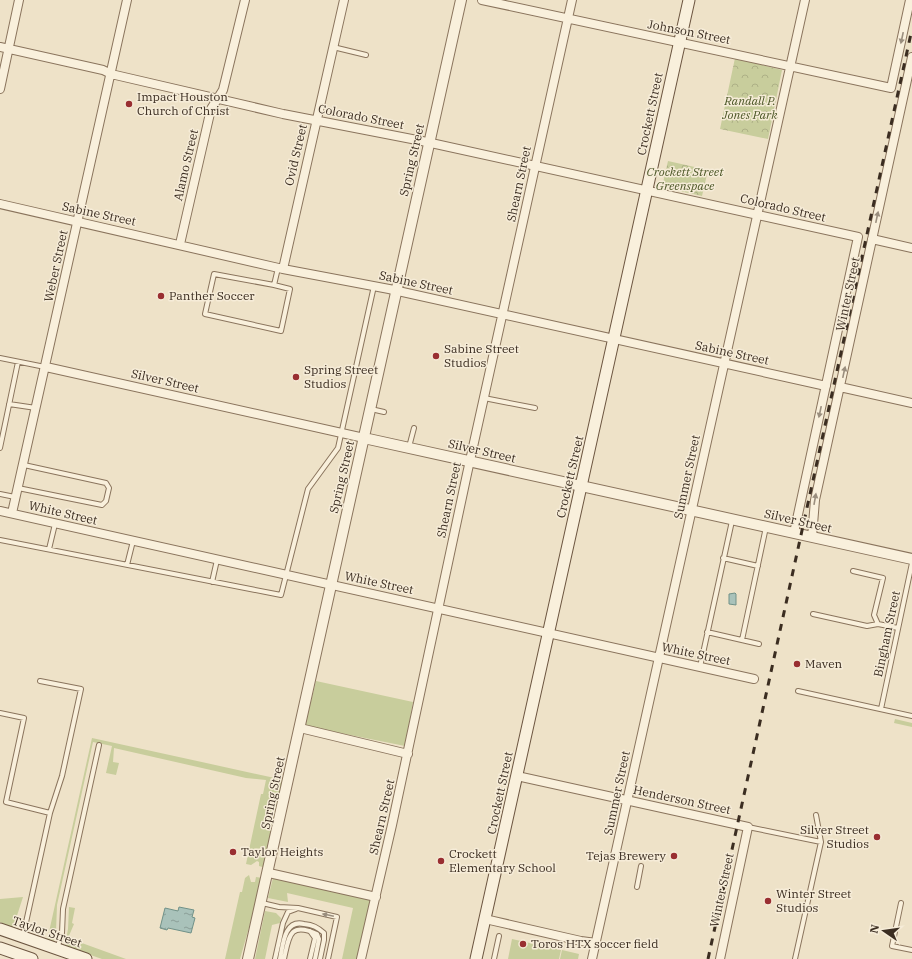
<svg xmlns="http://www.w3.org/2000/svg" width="912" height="959" viewBox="0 0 912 959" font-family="'IBM Plex Serif',serif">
  <defs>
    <pattern id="forest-crowns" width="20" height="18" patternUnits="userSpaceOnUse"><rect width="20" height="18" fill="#c8cd9c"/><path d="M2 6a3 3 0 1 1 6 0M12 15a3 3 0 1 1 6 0" fill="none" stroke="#adb086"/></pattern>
    <pattern id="water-ripples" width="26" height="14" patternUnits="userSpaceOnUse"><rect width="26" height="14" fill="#a9c2ba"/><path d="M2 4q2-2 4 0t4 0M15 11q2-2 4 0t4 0" fill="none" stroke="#8b9e97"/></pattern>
  </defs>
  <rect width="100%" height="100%" fill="#eee2c8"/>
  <path fill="#c8cd9c" d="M316,681l97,21 -8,44 -100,-20z
    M895,719l17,4v4l-18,-4z
    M92,738l192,42 -18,88 -7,-2v-4l-2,-1 -6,4 -5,-1 15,-70h2l3,-14 -20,-2 -132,-30 -1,14 6,1 -3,12 -10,-2 6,-27 -19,-4 -36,163 -1,27 -3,11 -6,-2z
    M249,875l2,7h4l1,-5 7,1 -23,81h-15l15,-67h2l3,-14z
    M273,878l98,22 -14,59h-15l11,-51 -66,-15 1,9 -20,-4z
    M23,897l-10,31 -13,-6v-23z
    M69,907l6,1 -3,15 2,1 -6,14 58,21h-24l-37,-13 3,-17z
    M265,911l11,2 5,5 -1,5 -8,2 -7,34h-10z
    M512,939l49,11 -2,9h-51z
    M562,950l17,4 -1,5h-18z"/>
  <path fill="url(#forest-crowns)" d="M735,58l47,12 -14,69 -48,-10z
    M668,161l40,9 -6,26 -40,-9z"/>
  <path fill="url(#water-ripples)" stroke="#709188" d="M735,593l1,1v11l-7,-1v-10z
    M179,907l15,3 -2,7 3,1 -4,15 -23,-5 -1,2 -7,-2 5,-20 13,3z"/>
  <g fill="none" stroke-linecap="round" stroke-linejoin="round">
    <g stroke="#8a745d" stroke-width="6">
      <path id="service" d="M333,47l33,8
        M274,285l16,4 -9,42 -76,-17 9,-40 60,11 4,-17
        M0,358l45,9
        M484,398l51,10
        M9,404l27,4
        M371,409l13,3
        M409,447l5,-19
        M0,448l18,-86
        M18,488l84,17 4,-4 3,-13 -3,-5 -82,-18
        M0,494l15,3
        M0,540l281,55 27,-106 30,-41 36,-162
        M49,549l6,-25
        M723,558l35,8
        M127,565l6,-24
        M853,571l30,7 -9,37 4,9 20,4
        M212,582l5,-22
        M813,614l54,12 11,-2
        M707,632l52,12
        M742,640l24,-113
        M700,667l32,-146
        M798,691l114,25
        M881,709l31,-146
        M0,713l24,5 -18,84 44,11
        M816,815l5,27
        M748,827l73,15 -26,117
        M637,887l4,-21
        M262,903l17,4 19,1 39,9 -9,42
        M901,903l-9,43 20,4
        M23,936l27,-123 12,-37 19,-87 -41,-8
        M57,949l5,-16 1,-24 36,-164
        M275,959l8,-36 5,-11 8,-3
        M280,959c3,-14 4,-40 24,-35 9,1 13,3 20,9v7l-4,19
        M284,959c5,-22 5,-38 33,-25l2,5 -4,20
        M310,959l5,-21 -5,-7
        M494,959l5,-23"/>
    </g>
    <g stroke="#8a745d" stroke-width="10">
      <path id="minor" d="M482,0l409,88 19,-88
        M0,47l103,23 8,4 172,40 139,27 436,96 -64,296
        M0,89l19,-89
        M0,204l283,65 106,20 437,97
        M872,239l40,9
        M180,244l31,-135 12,-19 22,-90
        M283,269l61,-269
        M46,367l318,71
        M840,387l72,16
        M0,511l754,168
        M12,513l115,-513
        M812,537l3,-37 97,-443
        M300,728l108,26
        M517,776l231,51 -28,132
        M269,873l107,24
        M485,919l96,22 15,2
        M361,959l31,-134 75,-351 105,-474
        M592,959l213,-959"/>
    </g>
    <g stroke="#8a745d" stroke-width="12">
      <path id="tertiary" d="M364,438l548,121
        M248,959l213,-959"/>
    </g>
    <g stroke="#6c5540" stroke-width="13">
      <path id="secondary" d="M0,929l86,30
        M0,948l32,11
        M476,959l213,-959"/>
    </g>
    <use href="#service" stroke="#f9f0dc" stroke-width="4"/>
    <use href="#minor" stroke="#f9f0dc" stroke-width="8"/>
    <use href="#tertiary" stroke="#f9f0dc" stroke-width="10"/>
    <use href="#secondary" stroke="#f9f0dc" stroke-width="11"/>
    <path stroke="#3b2d21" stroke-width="3" stroke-dasharray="7 7" stroke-linecap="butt" d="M708,959l204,-930"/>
  </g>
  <defs><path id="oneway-solid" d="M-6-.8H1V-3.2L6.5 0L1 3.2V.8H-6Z"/></defs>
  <g fill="#9a8e7e">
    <use href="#oneway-solid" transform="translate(902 38) rotate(102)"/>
    <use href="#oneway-solid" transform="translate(877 217) rotate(-78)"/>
    <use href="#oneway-solid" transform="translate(844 372) rotate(-78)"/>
    <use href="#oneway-solid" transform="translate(820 412) rotate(102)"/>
    <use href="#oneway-solid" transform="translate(815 499) rotate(-80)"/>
    <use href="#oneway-solid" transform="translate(328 915) rotate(-168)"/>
  </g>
  <g fill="#992e31" stroke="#f6ecd8" stroke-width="1.5">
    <circle cx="129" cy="104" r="4"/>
    <circle cx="161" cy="296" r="4"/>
    <circle cx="436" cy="356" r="4"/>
    <circle cx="296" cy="377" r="4"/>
    <circle cx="797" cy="664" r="4"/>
    <circle cx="877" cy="837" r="4"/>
    <circle cx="233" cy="852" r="4"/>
    <circle cx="674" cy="856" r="4"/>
    <circle cx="441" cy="861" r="4"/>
    <circle cx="768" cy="901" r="4"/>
    <circle cx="523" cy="944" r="4"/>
  </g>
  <g text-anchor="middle" stroke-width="3" stroke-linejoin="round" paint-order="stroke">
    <g font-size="12" fill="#3b2d21" stroke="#f6ecd8">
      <text transform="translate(689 32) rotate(11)" y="4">Johnson Street</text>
      <text transform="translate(650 114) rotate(-78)" y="4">Crockett Street</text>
      <text transform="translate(361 117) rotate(11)" y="4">Colorado Street</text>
      <text transform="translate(296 155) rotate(-77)" y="4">Ovid Street</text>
      <text transform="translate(412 160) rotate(-77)" y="4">Spring Street</text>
      <text transform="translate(186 165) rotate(-77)" y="4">Alamo Street</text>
      <text transform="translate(519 184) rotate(-78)" y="4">Shearn Street</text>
      <text transform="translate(783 208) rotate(13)" y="4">Colorado Street</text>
      <text transform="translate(99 214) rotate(12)" y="4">Sabine Street</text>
      <text transform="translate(56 266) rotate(-78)" y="4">Weber Street</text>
      <text transform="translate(416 283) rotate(12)" y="4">Sabine Street</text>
      <text transform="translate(848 294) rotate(-78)" y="4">Winter Street</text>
      <text transform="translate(732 353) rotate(12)" y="4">Sabine Street</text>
      <text transform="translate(165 381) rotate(13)" y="4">Silver Street</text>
      <text transform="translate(482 451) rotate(13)" y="4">Silver Street</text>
      <text transform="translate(342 477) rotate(-77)" y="4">Spring Street</text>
      <text transform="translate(570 477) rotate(-77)" y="4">Crockett Street</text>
      <text transform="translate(687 477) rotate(-78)" y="4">Summer Street</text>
      <text transform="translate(449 500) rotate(-78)" y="4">Shearn Street</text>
      <text transform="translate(63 513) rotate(13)" y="4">White Street</text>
      <text transform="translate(798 521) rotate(13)" y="4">Silver Street</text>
      <text transform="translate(379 583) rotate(12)" y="4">White Street</text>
      <text transform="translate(887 634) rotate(-78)" y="4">Bingham Street</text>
      <text transform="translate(696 654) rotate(12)" y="4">White Street</text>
      <text transform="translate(273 793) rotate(-78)" y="4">Spring Street</text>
      <text transform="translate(500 793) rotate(-78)" y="4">Crockett Street</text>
      <text transform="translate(617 793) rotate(-78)" y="4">Summer Street</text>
      <text transform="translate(682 800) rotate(12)" y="4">Henderson Street</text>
      <text transform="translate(382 817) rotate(-77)" y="4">Shearn Street</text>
      <text transform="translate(722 890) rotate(-78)" y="4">Winter Street</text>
      <text transform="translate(47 932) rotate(19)" y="4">Taylor Street</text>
    </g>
    <g font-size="12" fill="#3b2d21" stroke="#f6ecd8" text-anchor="start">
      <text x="137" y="101">Impact Houston<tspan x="137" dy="14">Church of Christ</tspan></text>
      <text x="169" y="300">Panther Soccer</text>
      <text x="444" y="353">Sabine Street<tspan x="444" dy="14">Studios</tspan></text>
      <text x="304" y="374">Spring Street<tspan x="304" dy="14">Studios</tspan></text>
      <text x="805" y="668">Maven</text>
      <text x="869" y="834" text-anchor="end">Silver Street<tspan x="869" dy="14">Studios</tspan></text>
      <text x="241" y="856">Taylor Heights</text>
      <text x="449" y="858">Crockett<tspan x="449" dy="14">Elementary School</tspan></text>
      <text x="666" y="860" text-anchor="end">Tejas Brewery</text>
      <text x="776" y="898">Winter Street<tspan x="776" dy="14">Studios</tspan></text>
      <text x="531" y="948">Toros HTX soccer field</text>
    </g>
    <g font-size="12" font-style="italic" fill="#4c5727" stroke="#f6ecd8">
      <text x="750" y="105">Randall P.<tspan x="750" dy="14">Jones Park</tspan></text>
      <text x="685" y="176">Crockett Street<tspan x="685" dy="14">Greenspace</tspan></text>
    </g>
  </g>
  <g transform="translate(884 931) rotate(283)" stroke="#f6ecd8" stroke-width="3" paint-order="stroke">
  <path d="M0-3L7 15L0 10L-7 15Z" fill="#3b2d21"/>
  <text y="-6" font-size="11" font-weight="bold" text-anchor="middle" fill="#3b2d21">N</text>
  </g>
</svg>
